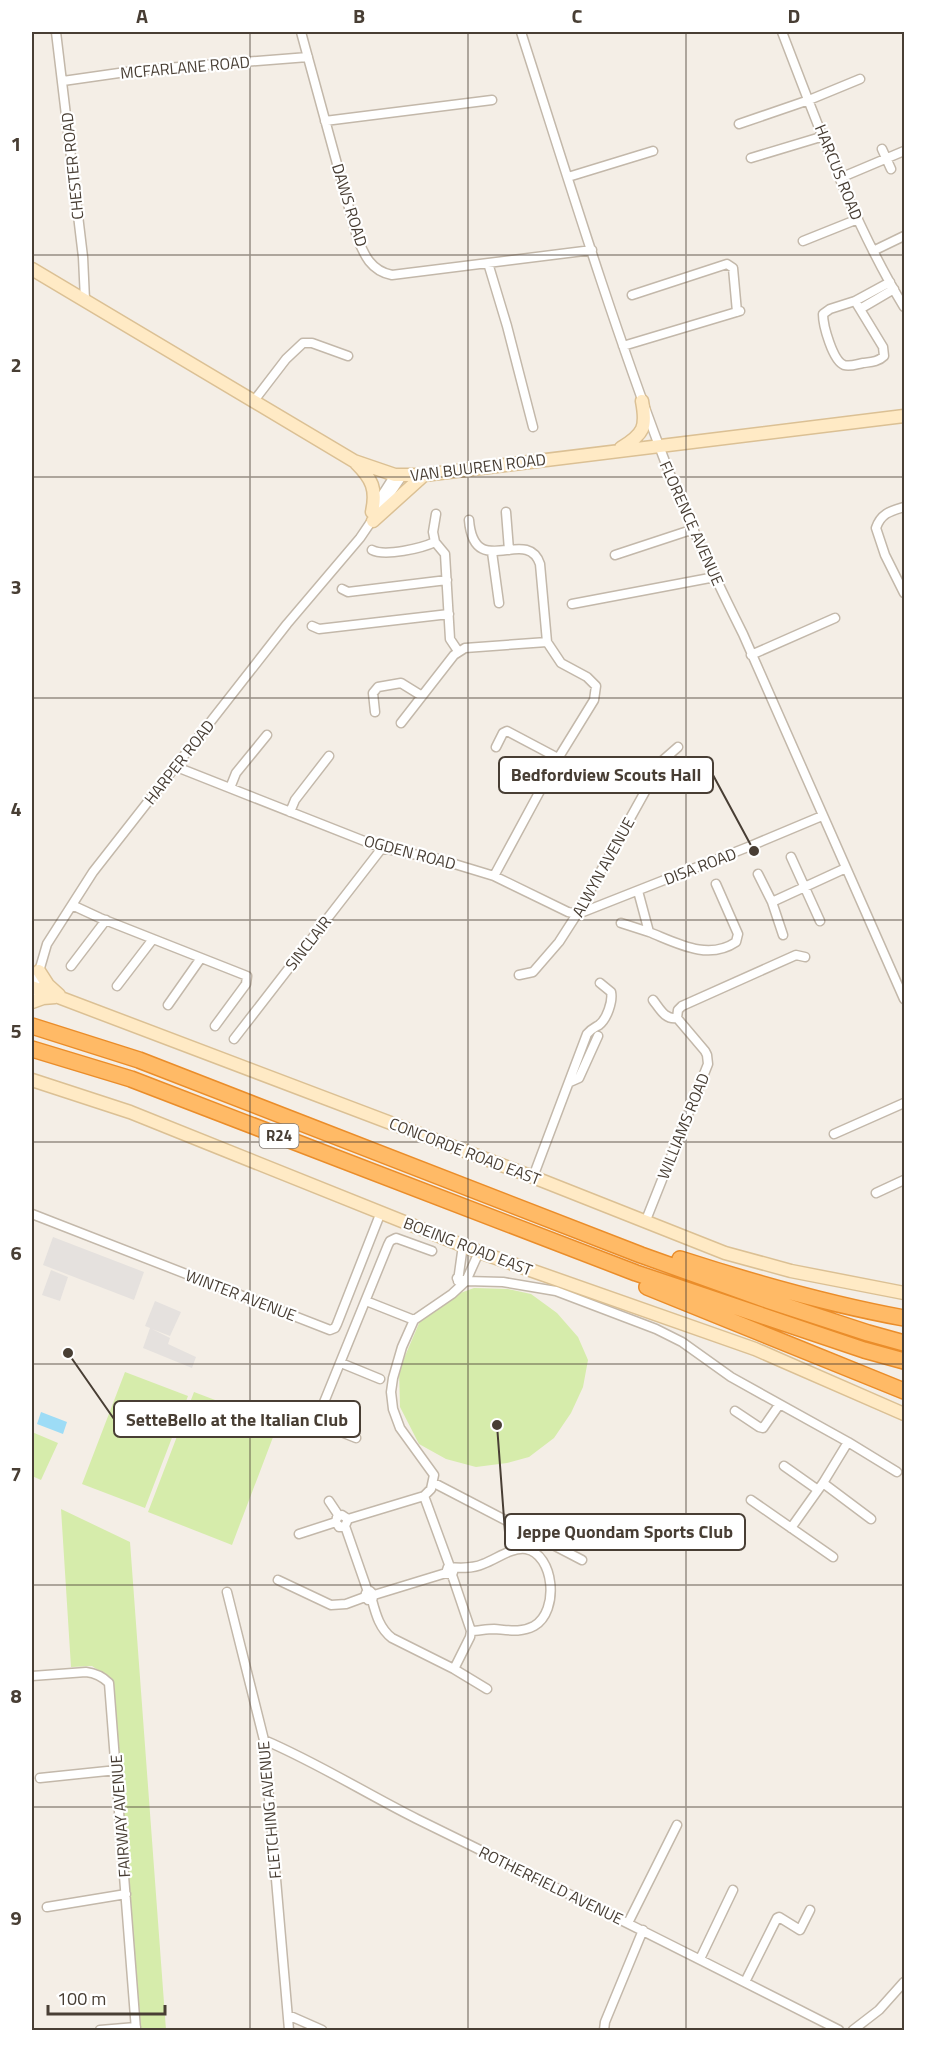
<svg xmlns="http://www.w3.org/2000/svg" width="936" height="2062" viewBox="0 0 936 2062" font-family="'Titillium Web',sans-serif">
  <rect width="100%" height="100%" fill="#f4eee6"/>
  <path fill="#d6ecab" d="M474,1288l34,1 23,5 26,19 21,24 10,23 -5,27 -12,26 -17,25 -25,19 -22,6 -31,4 -30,-8 -27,-15 -19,-37 -1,-37 21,-49 32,-25z
    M125,1372l63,24 -43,112 -63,-24z
    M194,1392l84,32 -46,121 -84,-33z
    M32,1432l26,11 -17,37 -9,-4z
    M61,1509l69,33 36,488h-25l-28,-350 -21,-14 -21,1z"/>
  <path fill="#e5e1de" d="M53,1237l91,35 -10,28 -91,-35z
    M51,1270l17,7 -8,24 -18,-6z
    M155,1301l26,11 -11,24 -18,-7 18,9 -2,6 28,13 -4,11 -49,-20 7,-20 -5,-2z"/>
  <path fill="#9ddcf6" d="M41,1412l26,10 -4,12 -26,-10z"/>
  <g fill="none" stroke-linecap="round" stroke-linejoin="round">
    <g stroke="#c3b8aa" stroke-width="11">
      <path id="street" d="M56,32l27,225 2,43
        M301,32l56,205c7,18 14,34 35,38l200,-25
        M521,32c45,140 88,281 140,419 23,62 52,123 82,183l161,365
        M782,32c36,93 70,189 122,275
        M63,81l77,-11 168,-13
        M325,121l167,-21
        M739,124l70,-24 51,-21
        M882,149l9,20
        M751,158l73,-22
        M568,177l85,-26
        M840,178l64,-27
        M803,241l55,-22
        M873,251l31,-15
        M488,263l19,63 26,101
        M632,295l95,-31 6,4 4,44
        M855,301l28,46 1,9c-6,6 -13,6 -21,7 -6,1 -13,4 -19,2 -11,-4 -21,-39 -21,-51l7,-5 25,-8 35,-19
        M860,309l34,-20
        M623,346l117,-35
        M253,402l33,-43 17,-16h9l36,13
        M379,500l16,-25
        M904,507c-13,4 -23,6 -28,21l9,27 19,38
        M506,512l3,38
        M436,514l-3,18 2,10 10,12 5,85 8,12
        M469,520c5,62 58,5 71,44l7,78
        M372,550c13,7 50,-2 63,-8
        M492,552l7,51
        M615,555l79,-26
        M342,589l6,3 99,-12
        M572,604l143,-27
        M312,626l7,3 130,-15
        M751,655l84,-37
        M375,712l-2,-19 5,-6 23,-4 21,13
        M401,723l53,-68 11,-7 82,-6 14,21 26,14 9,9 -2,14 -40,65 -60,111
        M496,747l7,-14 4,-2 51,27
        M174,766l208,82 56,11 56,17 74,36 9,2
        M230,788l6,-15 31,-38
        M290,812l5,-12 34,-44
        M791,857l29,64
        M758,874l14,28
        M72,905l28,13 147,58 -1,8 -31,42
        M578,914l170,-67 74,-31
        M621,923l28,9 -11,-41
        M649,932c28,11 59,29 87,10l2,-8 -22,-50
        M783,935l-11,-33 74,-34
        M71,966l35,-46
        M519,975l14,-3 26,-30 18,-28 85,-153 16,-14
        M117,986l36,-47
        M33,992l14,-48 46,-72 194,-248 73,-86 42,-62
        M653,1000c7,9 12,20 24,18
        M168,1005l33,-47
        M234,1039l148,-191
        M570,1082l9,-4 19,-42
        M834,1134l70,-31
        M533,1177l54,-143c4,-5 7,-6 12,-9 8,-6 14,-24 12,-33l-11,-9
        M876,1193l28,-13
        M32,1214l298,116 5,-2 2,-4 44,-112
        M646,1220l62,-156 -1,-9 -2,-4 -28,-33 1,-8 4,-4 114,-51 9,2
        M457,1278l9,3 37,1 53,9 100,38 26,13 49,35 117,65 49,30
        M458,1281l5,-36
        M366,1301l48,19
        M341,1363l39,16
        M735,1411l24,16 4,1 16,-23
        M356,1438l-35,-14 -3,-7 70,-172 2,-4 6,-3 36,13
        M784,1466l34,24
        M434,1483l148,77
        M823,1483l48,36
        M424,1496l26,71
        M751,1500l82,57
        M329,1501l10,15
        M348,1519l-6,-4 -5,2 -1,5 3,5 6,-1 3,-7 76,-23 7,-7 3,-14 -34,-47 -7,-19 -2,-17 2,-14 9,-31 12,-27 38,-26 14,-13 13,-29
        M345,1526l23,66
        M791,1528l32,-45 25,-41
        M299,1534l37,-12
        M454,1569l-2,6 -6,-2 2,-6c11,1 24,2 35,-3 14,-5 28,-17 43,-15 28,5 34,62 8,77 -13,7 -26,4 -40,3 -8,0 -16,2 -23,2
        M452,1575l19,56 -1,6 -16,32
        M278,1580l53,25 15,-1 19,-7
        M227,1592l37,148 25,290
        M374,1595l-4,-4 -4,2 -1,4 3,3h4l2,-5 72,-22
        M372,1600c4,15 8,29 20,38l62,31 33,20
        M32,1676l54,-4c9,1 16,4 23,11l27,347
        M264,1740c52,22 101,53 153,79 141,69 282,140 422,211
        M40,1778l77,-8
        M47,1907l79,-13
        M628,1923l49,-98
        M700,1959l33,-69
        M745,1982l32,-64 2,-1 21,13 10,-20
        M288,2015l34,15
        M100,2030l36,-3
        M604,2030l1,-8 38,-92
        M853,2030l26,-20 25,-28"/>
    </g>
    <g stroke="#dbc094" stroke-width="15">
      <path id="secondary" d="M32,269l322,192 41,14h29l480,-59
        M621,448c23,-14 26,-21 21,-47
        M356,463c16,16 21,26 16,49
        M373,521l51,-46
        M39,971l9,14 11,10
        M32,987l501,190 192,76 66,18 113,22
        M32,1002l11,-4 12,-1
        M32,1080l98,32 349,140 276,97 149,65"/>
    </g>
    <g stroke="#ea8d2a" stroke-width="18">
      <path id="highway" d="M32,1026l107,34 502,195 126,45 101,33 36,10
        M32,1049l99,30 505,194 228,77 40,11
        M680,1259c74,24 148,45 224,59
        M647,1287l257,104"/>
    </g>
    <use href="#street" stroke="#fff" stroke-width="8"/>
    <use href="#secondary" stroke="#ffeac5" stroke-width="12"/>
    <use href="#highway" stroke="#ffba66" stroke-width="15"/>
  </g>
  <path fill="none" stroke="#483e34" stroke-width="1.5" stroke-opacity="0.55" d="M250,32v1998M468,32v1998M686,32v1998M32,255h872M32,477h872M32,698h872M32,920h872M32,1142h872M32,1364h872M32,1585h872M32,1807h872"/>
  <g text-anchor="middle" stroke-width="4.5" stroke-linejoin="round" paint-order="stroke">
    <rect fill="#fff" stroke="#7f7871" stroke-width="1.5" x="259.5" y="1124" width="39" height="24" rx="4.5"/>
    <g font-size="15" font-weight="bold" fill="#483e34">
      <text x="279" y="1141">R24</text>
    </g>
    <g font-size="16" fill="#483e34" stroke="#fff">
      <text transform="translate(185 67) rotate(-5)" y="6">MCFARLANE ROAD</text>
      <text transform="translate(72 166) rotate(-96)" y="6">CHESTER ROAD</text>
      <text transform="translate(839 172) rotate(68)" y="6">HARCUS ROAD</text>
      <text transform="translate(350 205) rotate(73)" y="6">DAWS ROAD</text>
      <text transform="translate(478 467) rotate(-7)" y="6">VAN BUUREN ROAD</text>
      <text transform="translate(692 523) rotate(66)" y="6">FLORENCE AVENUE</text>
      <text transform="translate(179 762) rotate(-52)" y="6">HARPER ROAD</text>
      <text transform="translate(410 852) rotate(15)" y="6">OGDEN ROAD</text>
      <text transform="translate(700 866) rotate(-21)" y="6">DISA ROAD</text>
      <text transform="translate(603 867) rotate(-61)" y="6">ALWYN AVENUE</text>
      <text transform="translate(308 943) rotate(-52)" y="6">SINCLAIR</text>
      <text transform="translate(683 1126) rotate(-68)" y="6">WILLIAMS ROAD</text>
      <text transform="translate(465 1151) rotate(21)" y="6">CONCORDE ROAD EAST</text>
      <text transform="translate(468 1246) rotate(21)" y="6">BOEING ROAD EAST</text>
      <text transform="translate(241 1295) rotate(21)" y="6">WINTER AVENUE</text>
      <text transform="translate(269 1810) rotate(-95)" y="6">FLETCHING AVENUE</text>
      <text transform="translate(120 1816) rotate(-94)" y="6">FAIRWAY AVENUE</text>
      <text transform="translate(551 1885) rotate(26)" y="6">ROTHERFIELD AVENUE</text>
    </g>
  </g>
  <path fill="none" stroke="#483e34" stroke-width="2" d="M754 851L713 775M68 1353L114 1419M497 1425L505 1532"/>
  <g fill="#483e34" stroke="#fff" stroke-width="2">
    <circle cx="754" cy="851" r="6"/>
    <circle cx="68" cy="1353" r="6"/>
    <circle cx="497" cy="1425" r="6"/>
  </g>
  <g fill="#fff" stroke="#483e34" stroke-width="2">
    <rect x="499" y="757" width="214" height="36" rx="6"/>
    <rect x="114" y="1401" width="246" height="36" rx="6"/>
    <rect x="505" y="1514" width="240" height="36" rx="6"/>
  </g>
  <g font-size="18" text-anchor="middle" font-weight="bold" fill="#483e34">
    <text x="606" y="781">Bedfordview Scouts Hall</text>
    <text x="237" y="1426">SetteBello at the Italian Club</text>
    <text x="625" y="1538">Jeppe Quondam Sports Club</text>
  </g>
  <rect width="936" height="2062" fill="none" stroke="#ffffff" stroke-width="66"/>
  <path d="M48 2005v9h117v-9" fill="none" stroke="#483e34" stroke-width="3"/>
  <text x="57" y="2005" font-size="18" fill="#483e34" stroke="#ffffff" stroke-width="4.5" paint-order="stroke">100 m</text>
  <rect x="33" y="33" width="870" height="1996" fill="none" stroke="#483e34" stroke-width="2"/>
  <g font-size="20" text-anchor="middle" font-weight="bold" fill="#483e34">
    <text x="142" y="23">A</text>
    <text x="359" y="23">B</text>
    <text x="577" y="23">C</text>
    <text x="794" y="23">D</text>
    <text x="16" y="151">1</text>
    <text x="16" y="372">2</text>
    <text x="16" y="594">3</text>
    <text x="16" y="816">4</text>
    <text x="16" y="1038">5</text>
    <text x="16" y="1260">6</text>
    <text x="16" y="1481">7</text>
    <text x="16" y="1703">8</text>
    <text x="16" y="1925">9</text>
  </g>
</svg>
